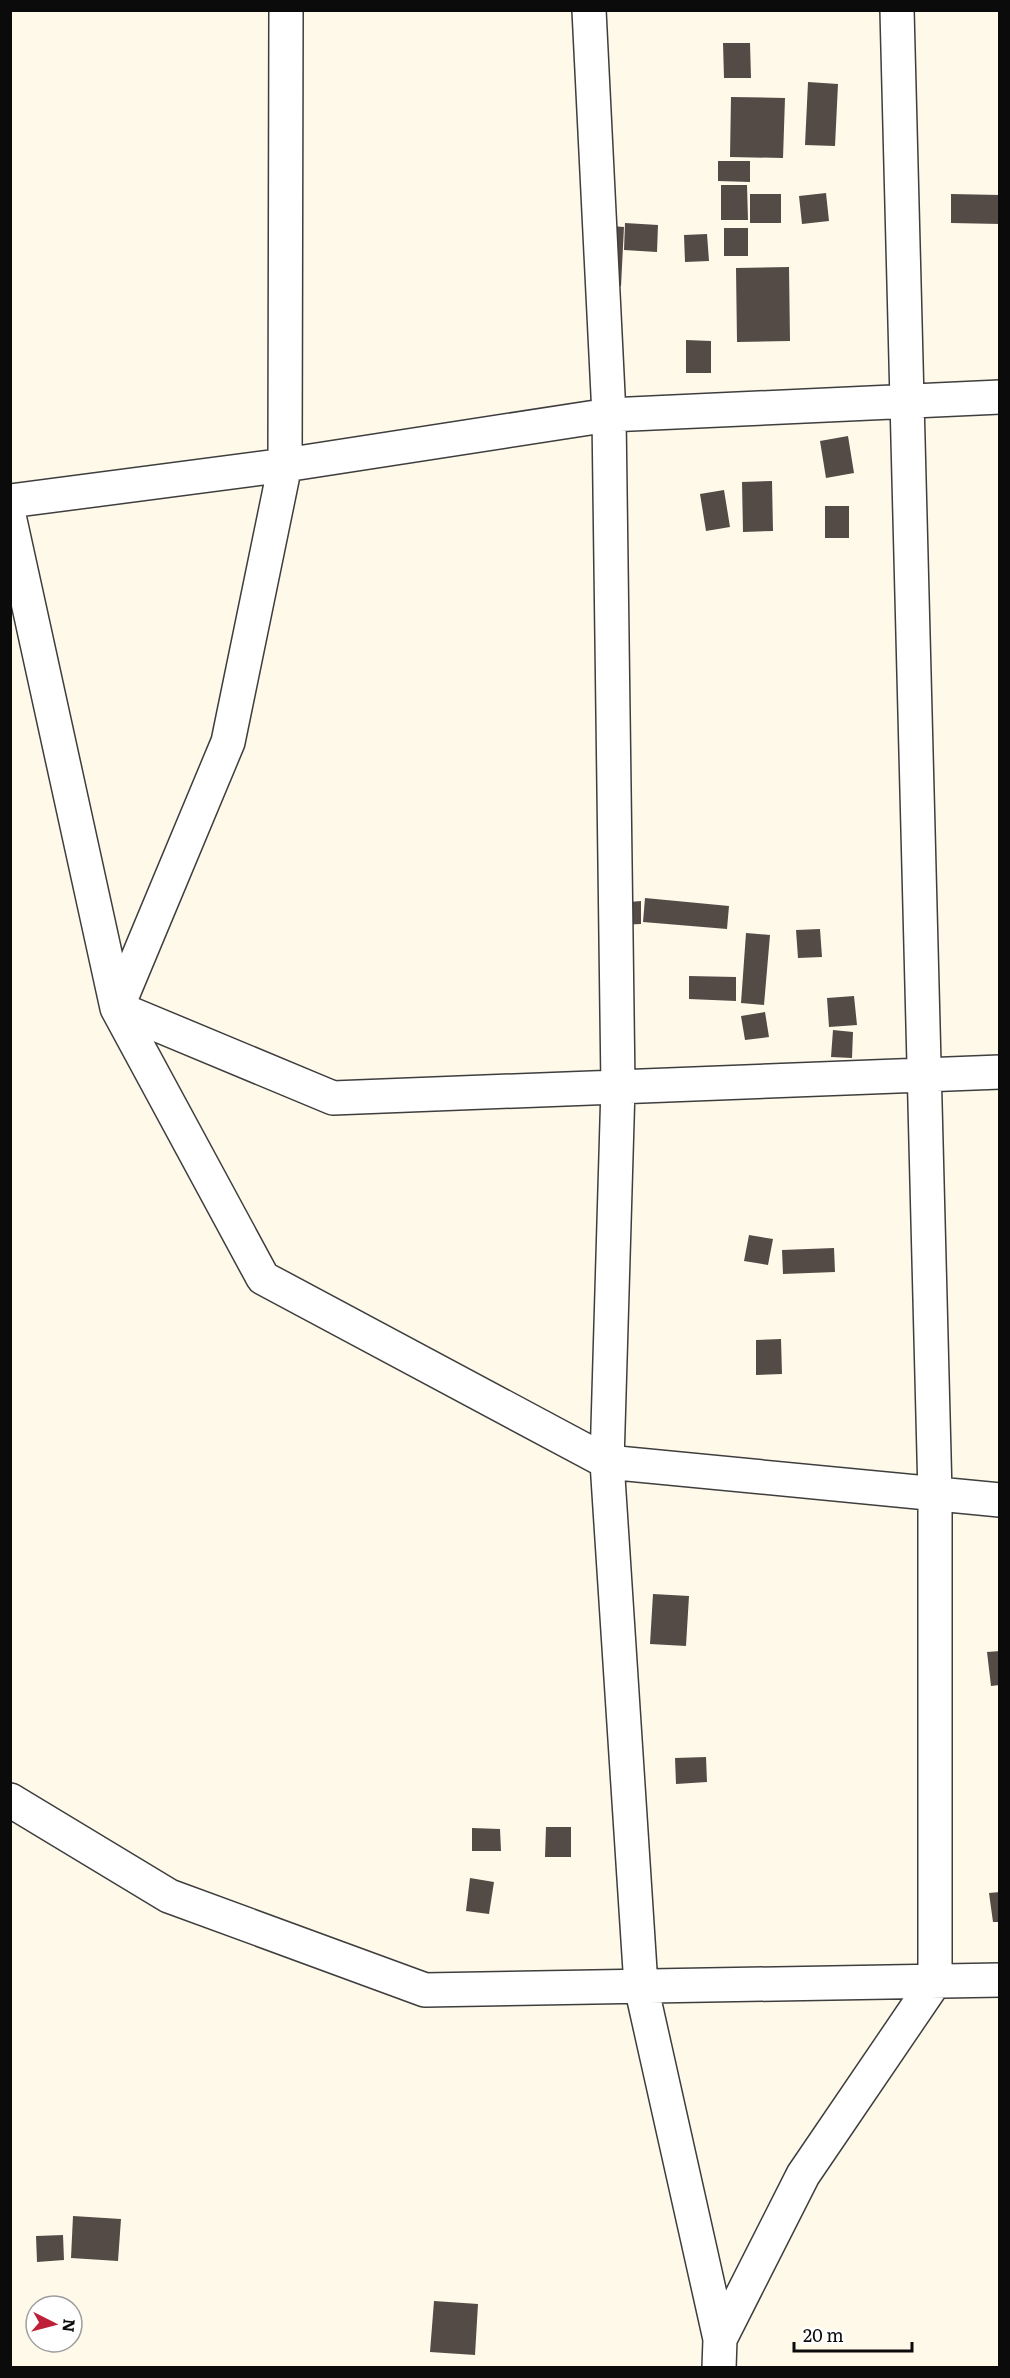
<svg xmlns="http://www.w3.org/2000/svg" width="1010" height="2378" viewBox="0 0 1010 2378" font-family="Literata,serif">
  <rect width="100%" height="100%" fill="#fff9e9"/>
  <path fill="#544b47" d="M723,43h27l1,35h-27z
    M808,82l30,2 -3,62 -30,-1z
    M731,97l54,1 -2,60 -53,-1z
    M718,161h32v21l-32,-1z
    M721,185h26l1,35h-27z
    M826,193l3,28 -27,3 -3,-28z
    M750,194h31v29h-31z
    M951,194l49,1v29l-49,-1z
    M625,223l33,2 -1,27 -33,-2z
    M599,225l25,2 -3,59 -25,-2z
    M724,228h24v28h-24z
    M707,234l2,27 -24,1 -1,-27z
    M789,267l1,74 -53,1 -1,-74z
    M686,340l25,1v32h-25z
    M848,436l6,37 -28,5 -6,-37z
    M772,481l1,50 -30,1 -1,-50z
    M724,490l6,37 -24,4 -6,-37z
    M825,506h24v32h-24z
    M645,898l84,8 -2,23 -84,-7z
    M641,901v23l-23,1 -1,-22z
    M820,929l2,28 -24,1 -2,-28z
    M746,933l24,2 -6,70 -23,-2z
    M689,976l47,1v24l-47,-2z
    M854,996l3,29 -28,2 -2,-29z
    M765,1012l4,25 -24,3 -4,-24z
    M833,1030l20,2 -1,26 -21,-1z
    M749,1235l24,4 -5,26 -24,-4z
    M834,1248l1,24 -52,2 -1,-24z
    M781,1339l1,35 -26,1v-35z
    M653,1594l36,2 -3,50 -36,-2z
    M1000,1651v34l-9,1 -4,-34z
    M706,1757l1,25 -31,2 -1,-26z
    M546,1827h25v30h-26z
    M472,1828l28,1 1,22h-29z
    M470,1878l24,4 -5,32 -23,-3z
    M1000,1892v30h-7l-4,-29z
    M73,2216l48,3 -3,42 -47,-3z
    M63,2235l1,25 -27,2 -1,-26z
    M434,2301l44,3 -3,51 -45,-3z"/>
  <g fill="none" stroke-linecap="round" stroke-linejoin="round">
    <g stroke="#3e3e3e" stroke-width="36">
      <path id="minor" d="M286,10l-1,455 -57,277 -111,266 146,270 344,184 393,38
        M589,10l20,405 9,672 -11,375 34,524 79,353
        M10,501l275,-36 324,-50 391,-18
        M10,520l107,488 216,90 667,-26
        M10,1800l159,96 256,94 575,-10
        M719,2368l1,-29 83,-164 132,-194v-487l-38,-1484"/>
    </g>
    <use href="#minor" stroke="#fff" stroke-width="33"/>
  </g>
  <rect width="1010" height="2378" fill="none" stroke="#0b0b0b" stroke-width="24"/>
  <g transform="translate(54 2324) rotate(96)"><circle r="28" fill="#ffffff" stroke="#9d9d9d" stroke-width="1.5"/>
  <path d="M0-4.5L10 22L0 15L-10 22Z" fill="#be2037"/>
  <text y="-9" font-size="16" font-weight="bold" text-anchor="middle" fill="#0b0b0b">N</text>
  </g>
  <path d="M794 2342v9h118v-9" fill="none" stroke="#0b0b0b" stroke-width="3"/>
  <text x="803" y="2342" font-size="18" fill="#0b0b0b" stroke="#ffffff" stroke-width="4.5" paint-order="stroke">20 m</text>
</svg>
